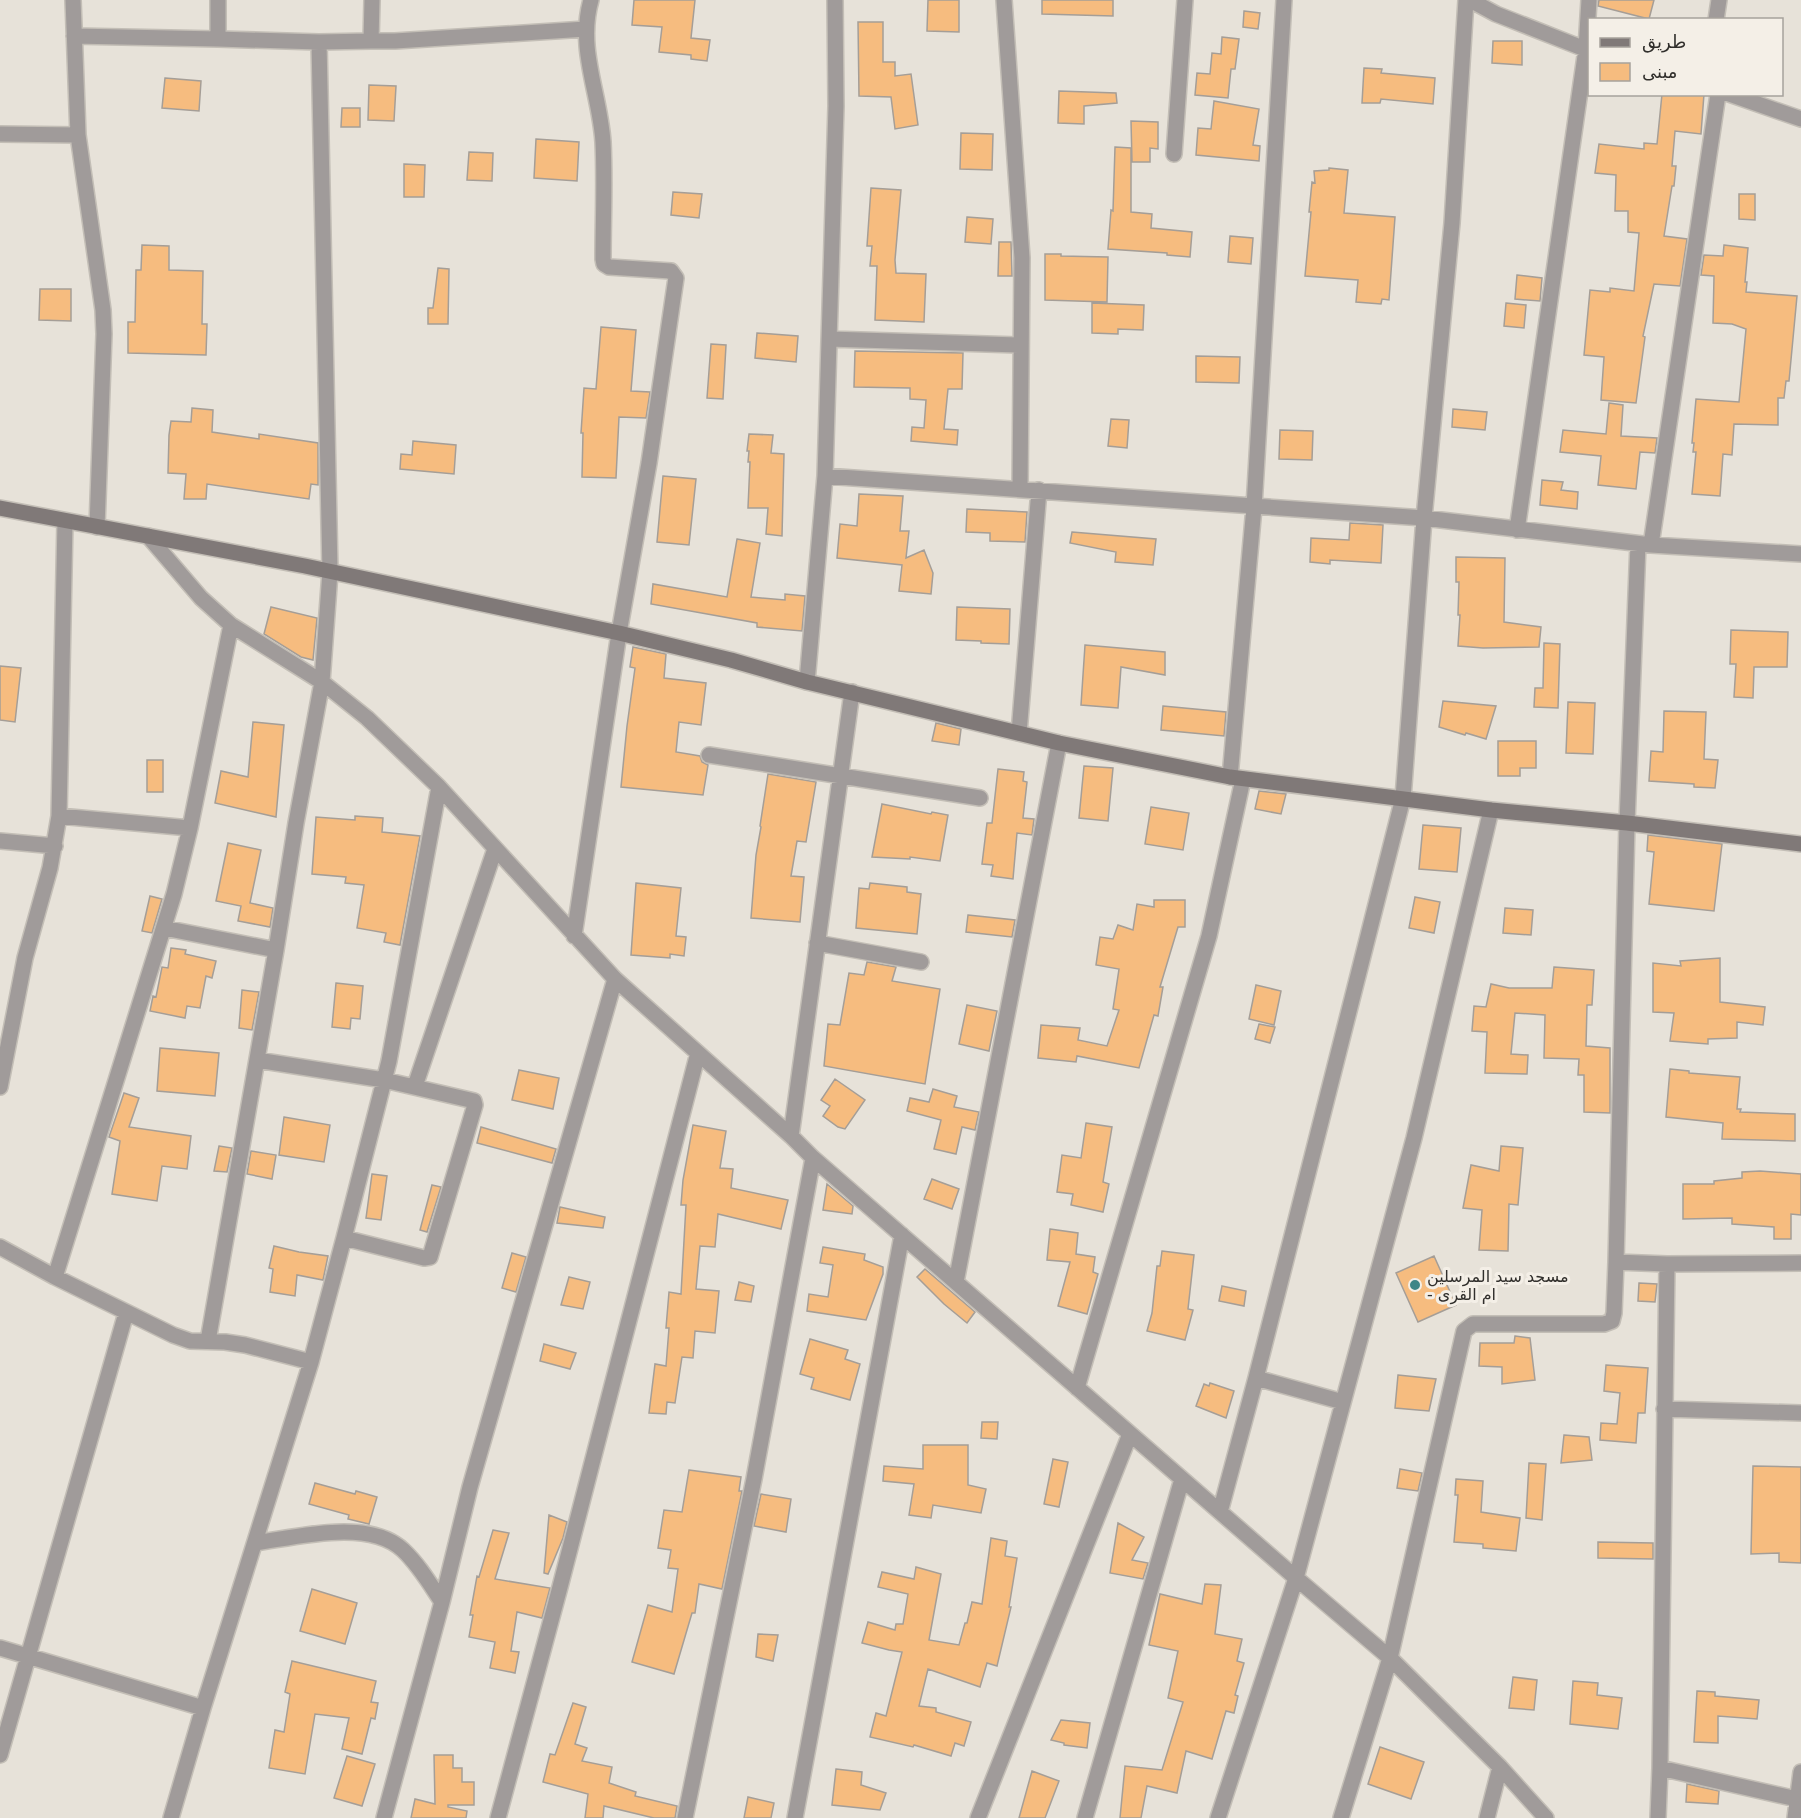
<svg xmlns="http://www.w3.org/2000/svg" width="1801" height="1818" viewBox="0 0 1801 1818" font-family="'DejaVu Sans','Noto Naskh Arabic',sans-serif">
  <rect width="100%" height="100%" fill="#e7e2d9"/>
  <path fill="#f6bc7f" stroke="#a59e97" stroke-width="1.5" d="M634,0h61l-4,38 19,2 -3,21 -16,-2v-4l-32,-3 3,-25 -30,-2z
    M928,0h31v32l-32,-1z
    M1042,0h71v16l-71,-2z
    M1599,0h55l-5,19 -51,-13z
    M1244,11l16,2 -2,16 -15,-2z
    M858,22h25v40h12v14l16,-2 7,51 -23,4 -4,-32 -32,-1z
    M1222,37l17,2 -4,30h-4l-3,29 -33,-3 2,-22 13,1 2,-21 9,1z
    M1493,41h29v24l-30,-2z
    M1364,68l18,1 -1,4 54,5 -2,26 -52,-5 -1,4h-18z
    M165,78l36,3 -2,30 -37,-3z
    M369,85l27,1 -2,35 -26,-1z
    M1059,91l57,2 1,10 -33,3v18l-26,-1z
    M1662,94h42l-3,40 -26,-3 -3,35h4l-2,20h-2l-8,50 23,3 -7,47 -26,-2 -11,52 2,1 -9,66 -35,-3 3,-43 -20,-2 6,-65 20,2v-4l24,3 5,-58 -11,-1v-21h-13l1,-36 -21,-2 4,-29 45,5v-6l13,1z
    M1214,101l45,8 -6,36 7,1 -1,15 -63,-6 2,-27 13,1z
    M342,108h18v19h-19z
    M1131,121l27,1v27l-8,-1v14h-18z
    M961,133l32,1 -1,36 -32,-1z
    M536,139l43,3 -2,39 -43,-3z
    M1115,147l16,1v64l21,2 -1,14 41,4 -2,25 -23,-2v-2l-59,-4 3,-39 2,1z
    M469,152l24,1 -1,28 -25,-1z
    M404,164l21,1 -1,32h-20z
    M1329,168l19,2 -4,43 51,4 -6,83 -7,-1 -1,5 -25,-2 2,-22 -53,-4 6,-64h-2l3,-30 3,1 -1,-12 15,-1z
    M871,188l30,2 -6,70 1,13 30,1 -2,48 -49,-2 2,-54h-7l2,-20h-5z
    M673,192l29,2 -3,24 -28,-3z
    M1739,194h16v26l-16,-1z
    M967,217l26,2 -2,25 -26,-2z
    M1230,236l23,2 -2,26 -23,-2z
    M999,242h12l1,34h-14z
    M142,245l27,1v24l34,1 -1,53h5l-1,31 -78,-2v-31h7l1,-52h5z
    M1724,245l24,3 -3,34h2l-1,10 51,4 -8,85h-3l-2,17h-6v27l-44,-1 -2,31 -9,-1 -3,42 -28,-2 4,-42h-3l1,-9h-2l4,-44 43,3 7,-73 -14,-5 -19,-1 1,-47 -13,-1 3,-20 19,1z
    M1045,254h16v2l47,1 -1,45 -62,-2z
    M438,268l11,1 -1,55h-20v-16h5z
    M1517,275l25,3 -2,23 -25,-2z
    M40,289h31v32l-32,-1z
    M1092,303l52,2 -1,25 -25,-1v5l-26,-1z
    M1506,303l20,2 -2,23 -20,-2z
    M601,327l35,3 -5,61 19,1 -4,26 -27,-1 -3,61 -34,-1 1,-44h-2l3,-45 12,1z
    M757,333l41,3 -2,26 -41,-4z
    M711,344l15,1 -3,54 -16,-1z
    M855,351l108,2 -1,36h-14l-4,40 14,1 -1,15 -46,-4 1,-14 12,1 2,-28 -16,-1v-11l-56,-1z
    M1196,356l44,1 -1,26 -43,-1z
    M1609,403l14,2 -2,31 36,2 -2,15 -15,-1 -4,37 -38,-4 3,-29 -41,-4 3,-22 43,4z
    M192,408l21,2 -1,22 47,7v-5l59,9v42l-7,-1 -2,15 -102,-15 -1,15h-22l2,-25 -18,-1 1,-38 2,-14 20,1z
    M1453,409l34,3 -2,18 -33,-3z
    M1111,419l18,1 -2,28 -19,-2z
    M1280,430l33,1 -1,29 -33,-1z
    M749,434l24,1 -2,18 13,1 -2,82 -16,-2 2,-26h-20l2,-46h-2l1,-11h-2z
    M413,441l43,4 -2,29 -54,-5 1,-15 11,1z
    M663,476l33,3 -7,66 -32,-3z
    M1542,480l21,2 -2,8 17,2 -1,17 -37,-4z
    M859,494l44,2 -3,35h9l-3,27 18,-8 9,23 -2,21 -32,-3 3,-26 -65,-7 3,-34 17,2z
    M967,509l60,3 -2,30 -35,-1v-8l-24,-1z
    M1350,523l33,2 -2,38 -51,-3v4l-20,-2 1,-24 38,2z
    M1072,532l84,7 -3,26 -38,-3 1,-10 -46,-9z
    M737,539l23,4 -9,54 34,3v-6l20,2 -3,35 -45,-4v-4l-106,-19 2,-20 74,13z
    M1456,557l49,1 -1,64 37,5 -2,20 -56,1 -25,-2 2,-31h-2l1,-33h-3z
    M271,607l46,11 -4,42 -12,-3 -37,-23z
    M957,607l53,2 -1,35 -28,-1v-2l-25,-1z
    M1731,630l57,2 -1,35h-33l-1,31 -19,-1 2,-33h-6z
    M1544,643l16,1 -2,64 -24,-1 1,-19h8z
    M1085,645l80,7v23l-44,-8 -3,41 -37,-3z
    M633,647l33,7 -2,24 42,5 -5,42 -22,-3 -3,30 24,4 2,6 6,3 -5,30 -82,-8 6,-61 8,-58 -5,-1z
    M0,666l21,2 -6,54 -15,-2z
    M1443,701l53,5 -10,33 -20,-6 -1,2 -26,-8z
    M1568,702l27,1 -2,51 -27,-1z
    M1163,706l63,6 -2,24 -63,-6z
    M1664,711l42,1 -2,47 14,1 -3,28 -21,-1v-3l-45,-3 2,-30 12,1z
    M253,722l31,3 -8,92 -61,-14 6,-32 27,6z
    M936,723l25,6 -2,16 -27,-4z
    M1498,741h38v27h-16v8h-22z
    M147,760h16v32h-16z
    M1084,766l29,2 -5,53 -29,-3z
    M998,769l26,3 -1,9 4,1 -4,36 11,1 -2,16 -15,-2 -4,46 -22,-3 2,-11 -11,-1 5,-41h5z
    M768,774l48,8 -10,60 -9,-1 -6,35 13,1 -4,45 -49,-4 5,-63 5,-28 -1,-1z
    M1259,791l27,3 -5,20 -26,-5z
    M882,804l49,10 1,-2 16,3 -8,46 -30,-4v2l-38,-2z
    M1151,807l38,6 -6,37 -38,-6z
    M355,816l28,2 -1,14 38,4 -20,109 -16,-3 2,-9 -29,-5 7,-43 -19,-2 1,-6 -34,-3 4,-57 39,3z
    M1423,825l38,3 -4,44 -38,-3z
    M1648,835l74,9 -8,67 -65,-7 5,-52 -7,-1z
    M228,843l33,7 -11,53 23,5 -3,19 -32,-6 3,-15 -25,-5z
    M636,883l45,5 -5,48 10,1 -2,19 -14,-2v4l-39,-3z
    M870,883l37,4v5l14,2 -4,40 -61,-6 3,-40 10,1z
    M150,896l12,3 -10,34 -10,-2z
    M1415,897l25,5 -6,31 -25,-5z
    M1154,900h31v27h-7l-18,60h3l-5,29 -4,-1 -15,53 -62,-12 -1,6 -38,-4 3,-33 39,3 -2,12 29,6 12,-36 -6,-1 6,-40 -23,-4 4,-28 13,2 5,-14 15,5 4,-26 17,3z
    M1505,908l28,2 -2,25 -28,-2z
    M968,915l47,5 -3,17 -46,-5z
    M171,948l15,2 -1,4 31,7 -4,17 -6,-2 -6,32 -13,-2 -2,12 -35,-7 3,-15 3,1 6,-30 6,1z
    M1720,958v44l45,5 -2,18 -26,-3v16l-29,1v5l-38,-3 4,-28 -21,-1v-49l28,3 -1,-5z
    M867,962l29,5 -4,14 48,8 -15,95 -101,-18 4,-42 12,1 9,-52 15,2z
    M1554,967l40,3 -2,35h-5l-1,41 24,2v65l-26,-1v-37h-6l1,-16 -35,-1 1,-43 -30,-2 -4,41 17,1 -1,19 -42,-1 2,-41 -15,-1 2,-25 12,1 5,-23 18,4h43z
    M336,983l27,3 -3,33 -9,-1 -1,11 -18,-2z
    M1256,985l25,6 -7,34 -25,-6z
    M242,990l17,2 -7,38 -13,-2z
    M967,1005l30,6 -8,40 -30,-7z
    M1259,1024l16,3 -5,16 -15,-4z
    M160,1048l59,5 -4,43 -58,-5z
    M1670,1069l19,2v2l51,4 -3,32h4l-1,3 55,2v27l-73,-2 1,-16 -57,-6z
    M519,1070l40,8 -6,31 -41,-9z
    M835,1079l30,21 -20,29 -7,-2 -15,-11 7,-10 -9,-6z
    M933,1089l24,7 -3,11 25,5 -4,18 -13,-3 -6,27 -22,-5 7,-29 -34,-9 3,-13 19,4z
    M124,1093l15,5 -10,29 62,9 -4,33 -25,-3 -5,35 -45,-7 8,-53 -11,-4z
    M284,1117l46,8 -6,37 -45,-7z
    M1086,1123l26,4 -9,55 6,2 -6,28 -32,-7 2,-11 -16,-2 5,-37 19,3z
    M693,1125l33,6 -6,37 13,1 -2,19 57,12 -7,29 -63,-15 -3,33 -15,-1 -4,43 23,2 -4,42 -20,-2 -2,27 -11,-1 -7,46 -8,-1 -1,12 -17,-1 6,-49 11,2 3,-38h-3l3,-36 12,2 5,-89h-5l2,-25z
    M481,1127l75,22 -4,14 -75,-20z
    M219,1146l13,2 -5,24 -13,-1z
    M1501,1146l22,2 -5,57 -9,-1 -1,47 -29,-1 3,-40 -19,-2 8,-43 28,6z
    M251,1151l25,4 -4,24 -25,-5z
    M1760,1171l41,3v41l-10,-1v25h-17v-12l-42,-3v-6l-49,1v-35h31v-3l28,-3v-6z
    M372,1174l15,2 -6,44 -15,-2z
    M932,1179l27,10 -7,20 -28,-10z
    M827,1184l26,22 -1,8 -29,-4z
    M432,1185l9,2 -14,45 -7,-2z
    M560,1207l45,10 -2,11 -46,-5z
    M1050,1229l28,4 -2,21 19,3 -2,15 5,2 -11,40 -29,-8 12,-44 -23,-2z
    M274,1246l25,6 29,4 -5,24 -26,-5 -2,21 -25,-4 3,-23 -4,-1z
    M823,1247l42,7 -1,6 19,7v7l-17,46 -59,-9 2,-17 19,3 5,-32 -13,-2z
    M1162,1251l32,4 -6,54 5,1 -8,30 -38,-9 5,-18 5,-47h3z
    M512,1253l14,4 -10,35 -14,-4z
    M1434,1256l22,49 -38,17 -22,-49z
    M925,1269l50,43 -8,11 -23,-19 -27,-27z
    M569,1277l21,5 -7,27 -22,-4z
    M739,1282l15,4 -3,16 -16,-2z
    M1639,1283l18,1 -2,18 -17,-1z
    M1222,1286l24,5 -2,15 -25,-5z
    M1515,1336l15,2 5,42 -33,4v-17l-23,-1 1,-23h34z
    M810,1339l38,11 -3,9 15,5 -10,36 -39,-11 3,-11 -14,-4z
    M544,1344l32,9 -6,16 -30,-8z
    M1606,1365l42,3 -3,45h-7l-2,30 -36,-3 1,-17 16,1 3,-31 -16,-2z
    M1398,1375l38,4 -7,32 -34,-3z
    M1210,1383l24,8 -8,27 -30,-12 8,-22 5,2z
    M982,1422h16l-1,17 -16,-1z
    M1564,1435l25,2 3,23 -31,3z
    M923,1445h45v40l18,4 -5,24 -48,-8 -2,13 -22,-3 5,-31 -31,-3 1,-15 39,3z
    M1053,1459l15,3 -9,45 -15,-3z
    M1529,1463l17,1 -4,56 -16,-2z
    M1753,1466l48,1v96l-22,-1v-9l-28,1z
    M1400,1469l22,4 -4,18 -21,-3z
    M689,1470l52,7 -2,14h3l-20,98 -23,-5 -4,29h-3l-18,61 -42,-12 16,-57 24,7 6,-43 -10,-1 3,-18 -13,-2 6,-38 18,2z
    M1456,1479l27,2 -2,31 39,6 -4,33 -33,-3v-4l-29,-2 4,-47h-3z
    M315,1483l40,11 1,-3 21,6 -8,27 -21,-5 1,-4 -40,-11z
    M761,1494l30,5 -5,33 -32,-6z
    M549,1515l18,7 -4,16 -15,36 -4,-1z
    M1118,1523l26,14 -12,23 16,3 -5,16 -33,-6z
    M493,1530l16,3 -14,46 55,9 -8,30 -25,-6 -6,39 8,1 -4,21 -25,-5 5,-26 -26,-5 4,-22h-3l7,-39 2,1z
    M991,1538l16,3 -2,15 12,2 -8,49h2l-14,59 -10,-3 -7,24 -52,-18 -9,37 17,2v4l35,10 -7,24 -9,-3 -4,13 -37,-11 -1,2 -43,-10 6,-24 10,3 16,-64 -13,-2 -27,-7 6,-21 27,8 1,-6h7l5,-30 -30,-7 4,-15 32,7 2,-12 25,7 -12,66 30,5 6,-22h2l5,-21 10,2z
    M1598,1542l55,1v16l-55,-1z
    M1205,1584l16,1 -6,49 27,5 -5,22 7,2 -9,32 3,1 -4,17 -8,-2 -14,48 -26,-8 -9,42 -30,-7 -6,32h-21l5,-52 37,4 21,-68 -15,-4 10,-47 -29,-6 11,-51 42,10z
    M312,1589l45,14 -12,41 -45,-13z
    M758,1634l20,1 -5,26 -17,-4z
    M292,1661l84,20 -5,21 7,1 -3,16 -4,-1 -9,36 -20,-5 7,-31 -34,-4 -10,60 -36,-6 6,-38 9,2 6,-38 -5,-2z
    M1513,1677l24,3 -3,30 -25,-2z
    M1573,1681l25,2 -1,12 25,3 -4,31 -48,-5z
    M1697,1691l18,1v4l44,4 -2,19 -39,-3v27l-24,-1z
    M573,1703l13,4 -11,37 12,4 -5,13 30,6 -3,16 27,9 -1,4 42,10 -2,12h-21l-50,-12 -1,12h-18l3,-24 -45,-12 7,-28 5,1z
    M1061,1720l29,3 -3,25 -23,-3v-2l-13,-3z
    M1380,1747l44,15 -13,37 -43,-15z
    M434,1755h19v13h9v14h12v23h-26v2l19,4 -1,7h-55l4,-19 20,5z
    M347,1756l28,8 -13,42 -28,-8z
    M836,1769l26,3 -1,13 25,8 -6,17 -48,-5z
    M1032,1771l27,10 -14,37h-26z
    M1687,1784l32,7 -1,13 -32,-2z
    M748,1797l26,6 -3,15h-27z"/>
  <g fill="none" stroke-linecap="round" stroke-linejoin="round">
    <g stroke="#c3beb6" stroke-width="18">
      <path id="street" d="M73,0l5,135 25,175 1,24 -7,193
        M218,0v39l101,3
        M1004,0l18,258 -2,231
        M1470,0l26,14 94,37
        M1716,20l3,-20
        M74,36l144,3
        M371,41h24l191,-12
        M1729,94l72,25
        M0,134l78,1
        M1174,154l11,-154
        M829,339l192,6
        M825,476l599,42 227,27 150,9
        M1517,530l69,-481 3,-49
        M148,536l53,62 30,27 91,57 45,36 72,69 176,192 176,157 22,22 483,420 94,80 110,109 46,51
        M1638,544l-11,279 -11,439 51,2 134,-1
        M1651,545l67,-451
        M807,682l18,-206 11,-370 -1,-106
        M1019,733l20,-243
        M709,755l271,43
        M1230,777l24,-270 30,-507
        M59,816l131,12
        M0,841l55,5
        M164,928l112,22
        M574,936l45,-303 30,-170 27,-185 -5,-7 -62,-4 -5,-3 -1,-5c0,-39 2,-78 0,-117 -3,-48 -26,-93 -12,-142
        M817,943l104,19
        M257,1060l127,20 86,20 4,1 1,4 -45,152 -6,1 -80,-20
        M415,1086l80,-237
        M0,1087l25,-129 25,-90 9,-52 6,-295
        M791,1136l61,-444
        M0,1247l55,30 118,58 17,6 35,1 20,3 66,17
        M55,1277l119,-383 16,-66 41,-203
        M956,1282l103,-539
        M208,1341l68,-391 20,-127 26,-141 8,-110 -11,-530 52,-1 1,-41
        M1256,1378l87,24
        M1077,1388l132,-452 34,-157
        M1664,1409l137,4
        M1220,1512l36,-134 147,-580 21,-280 28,-295 14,-223
        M256,1543c41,-6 113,-25 147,7 16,15 27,34 39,52
        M0,1648l203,60
        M0,1755l126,-442
        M1660,1768l141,32
        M171,1818l32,-110 108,-346 33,-124 45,-177 50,-274
        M384,1818l58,-216 28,-115 145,-508
        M498,1818l62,-231 138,-534
        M685,1818l69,-339 59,-321
        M795,1818l107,-583
        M978,1818l152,-384
        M1085,1818l97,-339
        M1218,1818l78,-240 118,-440 77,-328
        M1341,1818l49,-160 74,-327 9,-7h131l8,-3 2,-8 2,-51
        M1487,1818l13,-51
        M1658,1818l2,-50 7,-504
        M1795,1818l6,-46"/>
    </g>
    <g stroke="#c3beb6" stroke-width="18">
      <path id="secondary" d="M0,508l305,58 314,67 112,27 76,22 252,61 171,34 261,33 136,13 174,21"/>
    </g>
    <use href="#street" stroke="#a09b9a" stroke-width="15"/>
    <use href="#secondary" stroke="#807978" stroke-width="15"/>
  </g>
  <circle fill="#3e8687" stroke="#f4efe7" stroke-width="2" cx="1415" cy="1285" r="6"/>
  <g text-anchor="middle" stroke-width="6" stroke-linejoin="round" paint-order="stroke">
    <g font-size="16" fill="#312f2c" stroke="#f4efe7" text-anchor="start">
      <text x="1427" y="1282">مسجد سيد المرسلين<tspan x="1427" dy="18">- ام القرى</tspan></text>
    </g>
  </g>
  <rect x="1588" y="18" width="195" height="78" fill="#f4efe7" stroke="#a6a29c" stroke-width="1.5"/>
  <rect x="1600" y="38" width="30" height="9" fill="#807978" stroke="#a6a29c" stroke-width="1.5"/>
  <text x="1642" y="48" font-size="18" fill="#312f2c">طريق</text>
  <rect x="1600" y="63" width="30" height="18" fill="#f6bc7f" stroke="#a6a29c" stroke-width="1.5"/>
  <text x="1642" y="78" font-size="18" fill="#312f2c">مبنى</text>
</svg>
